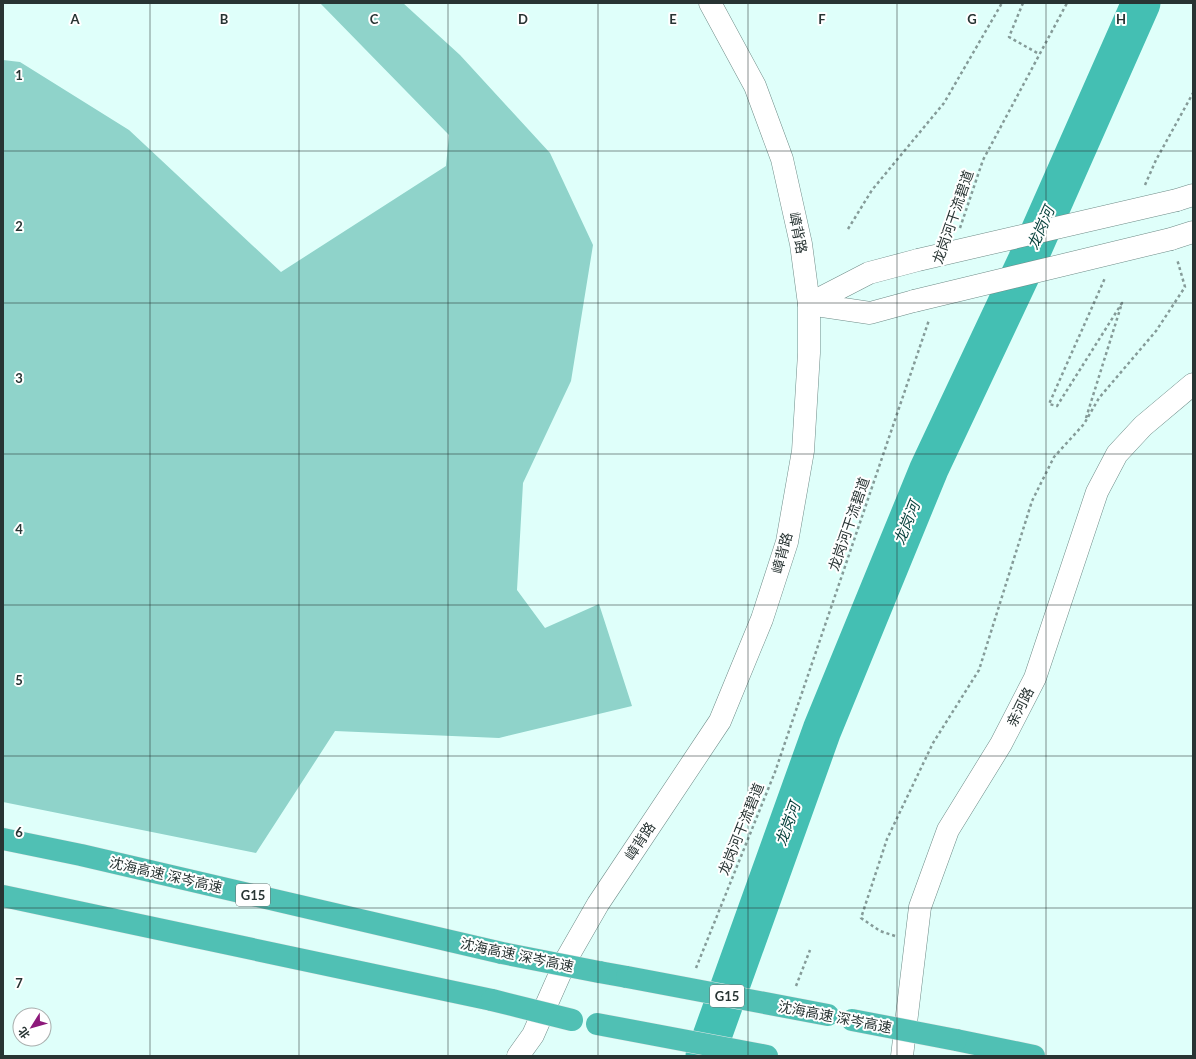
<svg xmlns="http://www.w3.org/2000/svg" width="1196" height="1059" viewBox="0 0 1196 1059" font-family="Lato,'Noto Sans SC',sans-serif">
  <rect width="100%" height="100%" fill="#dffffa"/>
  <path fill="#8fd3ca" d="M320,3h83l57,52 90,98 43,92 -22,136 -48,102 -6,107 28,38 54,-24 33,102 -133,32 -164,-7 -79,122 -253,-51v-742l17,2 109,68 152,142 165,-106 3,-31z"/>
  <g fill="none" stroke-linecap="round" stroke-linejoin="round">
    <path stroke="#44bfb3" stroke-width="39" d="M705,1056l117,-326 107,-261 98,-208 114,-258"/>
    <g stroke="#6f8c88" stroke-width="23">
      <path id="minor" d="M1177,200l16,-5
        M1171,239l22,-7
        M809,304l60,-31 49,-13
        M809,304l61,9 44,-12
        M902,1056l18,-149 28,-77 53,-86 34,-66 62,-186 20,-38 26,-28 50,-42"/>
    </g>
    <g stroke="#6f8c88" stroke-width="23">
      <path id="tertiary" d="M518,1056l15,-21 34,-77 31,-54 122,-183 42,-102 25,-77 16,-91 6,-98v-49l-8,-60 -19,-85 -27,-73 -45,-83"/>
    </g>
    <g stroke="#e5e7e7" stroke-width="23">
      <path id="motorway" d="M3,839l78,16 421,98
        M3,896l489,104
        M599,972l28,5
        M956,1040l78,16"/>
    </g>
    <path stroke="#859b98" stroke-width="2.5" stroke-dasharray="3 3" stroke-linecap="butt" d="M1023,3l-14,34 30,17
      M1145,185l11,-25 37,-67
      M960,228l23,-68 84,-157
      M848,229l24,-39 72,-87 58,-100
      M1086,418l36,-115 -65,103 -8,-2 56,-126
      M895,936l-15,-5 -19,-13 26,-79 46,-96 46,-73 53,-169 22,-44 30,-33 15,-26 57,-67 29,-44 -8,-28
      M696,968l79,-196 154,-452
      M796,986l14,-36"/>
    <use href="#minor" stroke="#fff" stroke-width="22"/>
    <use href="#tertiary" stroke="#fff" stroke-width="22"/>
    <use href="#motorway" stroke="#50c0b4" stroke-width="22"/>
    <g stroke="#6f8c88" stroke-width="23" stroke-linecap="butt">
      <path id="minor-bridge" d="M918,260l259,-60
        M914,301l257,-62"/>
    </g>
    <g stroke="#e5e7e7" stroke-width="23" stroke-linecap="butt">
      <path id="motorway-bridge" d="M502,953l97,19
        M627,977l201,38
        M492,1000l80,20
        M852,1020l104,20
        M597,1024l170,32"/>
    </g>
    <use href="#minor-bridge" stroke="#fff" stroke-width="22"/>
    <use href="#motorway-bridge" stroke="#50c0b4" stroke-width="22"/>
  </g>
  <path fill="none" stroke="#283433" stroke-width="1" stroke-opacity="0.55" d="M150,3v1053M299,3v1053M448,3v1053M598,3v1053M748,3v1053M897,3v1053M1046,3v1053M3,151h1190M3,303h1190M3,454h1190M3,605h1190M3,756h1190M3,908h1190"/>
  <g text-anchor="middle" stroke-width="4" stroke-linejoin="round" paint-order="stroke">
    <g fill="#fff" stroke="#687170" stroke-width="1">
      <rect x="236" y="884" width="34" height="22" rx="3"/>
      <rect x="710" y="985" width="34" height="22" rx="3"/>
    </g>
    <g font-size="13" font-weight="bold" fill="#283433">
      <text x="253" y="900">G15</text>
      <text x="727" y="1001">G15</text>
    </g>
    <g font-size="14" fill="#283433" stroke="#fff">
      <text transform="translate(953 217) rotate(-71)" y="5">龙岗河干流碧道</text>
      <text transform="translate(798 233) rotate(79)" y="5">嶂背路</text>
      <text transform="translate(849 524) rotate(-71)" y="5">龙岗河干流碧道</text>
      <text transform="translate(782 553) rotate(-75)" y="5">嶂背路</text>
      <text transform="translate(1020 707) rotate(-63)" y="5">亲河路</text>
      <text transform="translate(741 829) rotate(-68)" y="5">龙岗河干流碧道</text>
      <text transform="translate(640 841) rotate(-56)" y="5">嶂背路</text>
      <text transform="translate(166 875) rotate(13)" y="5">沈海高速 深岑高速</text>
      <text transform="translate(517 955) rotate(12)" y="5">沈海高速 深岑高速</text>
      <text transform="translate(835 1017) rotate(11)" y="5">沈海高速 深岑高速</text>
    </g>
    <g font-size="15" font-style="italic" fill="#053f3a" stroke="#fff">
      <text transform="translate(1041 228) rotate(-66)" y="5">龙岗河</text>
      <text transform="translate(907 523) rotate(-68)" y="5">龙岗河</text>
      <text transform="translate(788 824) rotate(-70)" y="5">龙岗河</text>
    </g>
  </g>
  <g font-size="13" text-anchor="middle" font-weight="bold" fill="#283433" stroke="#fff" stroke-width="4" stroke-linejoin="round" paint-order="stroke">
    <text x="75" y="24">A</text>
    <text x="224" y="24">B</text>
    <text x="374" y="24">C</text>
    <text x="523" y="24">D</text>
    <text x="673" y="24">E</text>
    <text x="822" y="24">F</text>
    <text x="972" y="24">G</text>
    <text x="1121" y="24">H</text>
    <text x="19" y="80">1</text>
    <text x="19" y="231">2</text>
    <text x="19" y="383">3</text>
    <text x="19" y="534">4</text>
    <text x="19" y="685">5</text>
    <text x="19" y="837">6</text>
    <text x="19" y="988">7</text>
  </g>
  <rect width="1196" height="1059" fill="none" stroke="#283433" stroke-width="8"/>
  <g transform="translate(32 1027) rotate(233)"><circle r="19" fill="#ffffff" stroke="#a9aead"/>
  <path d="M0-3L7 15L0 10L-7 15Z" fill="#8d197b"/>
  <text y="-6" font-size="11" font-weight="bold" text-anchor="middle" fill="#283433">北</text>
  </g>
</svg>
